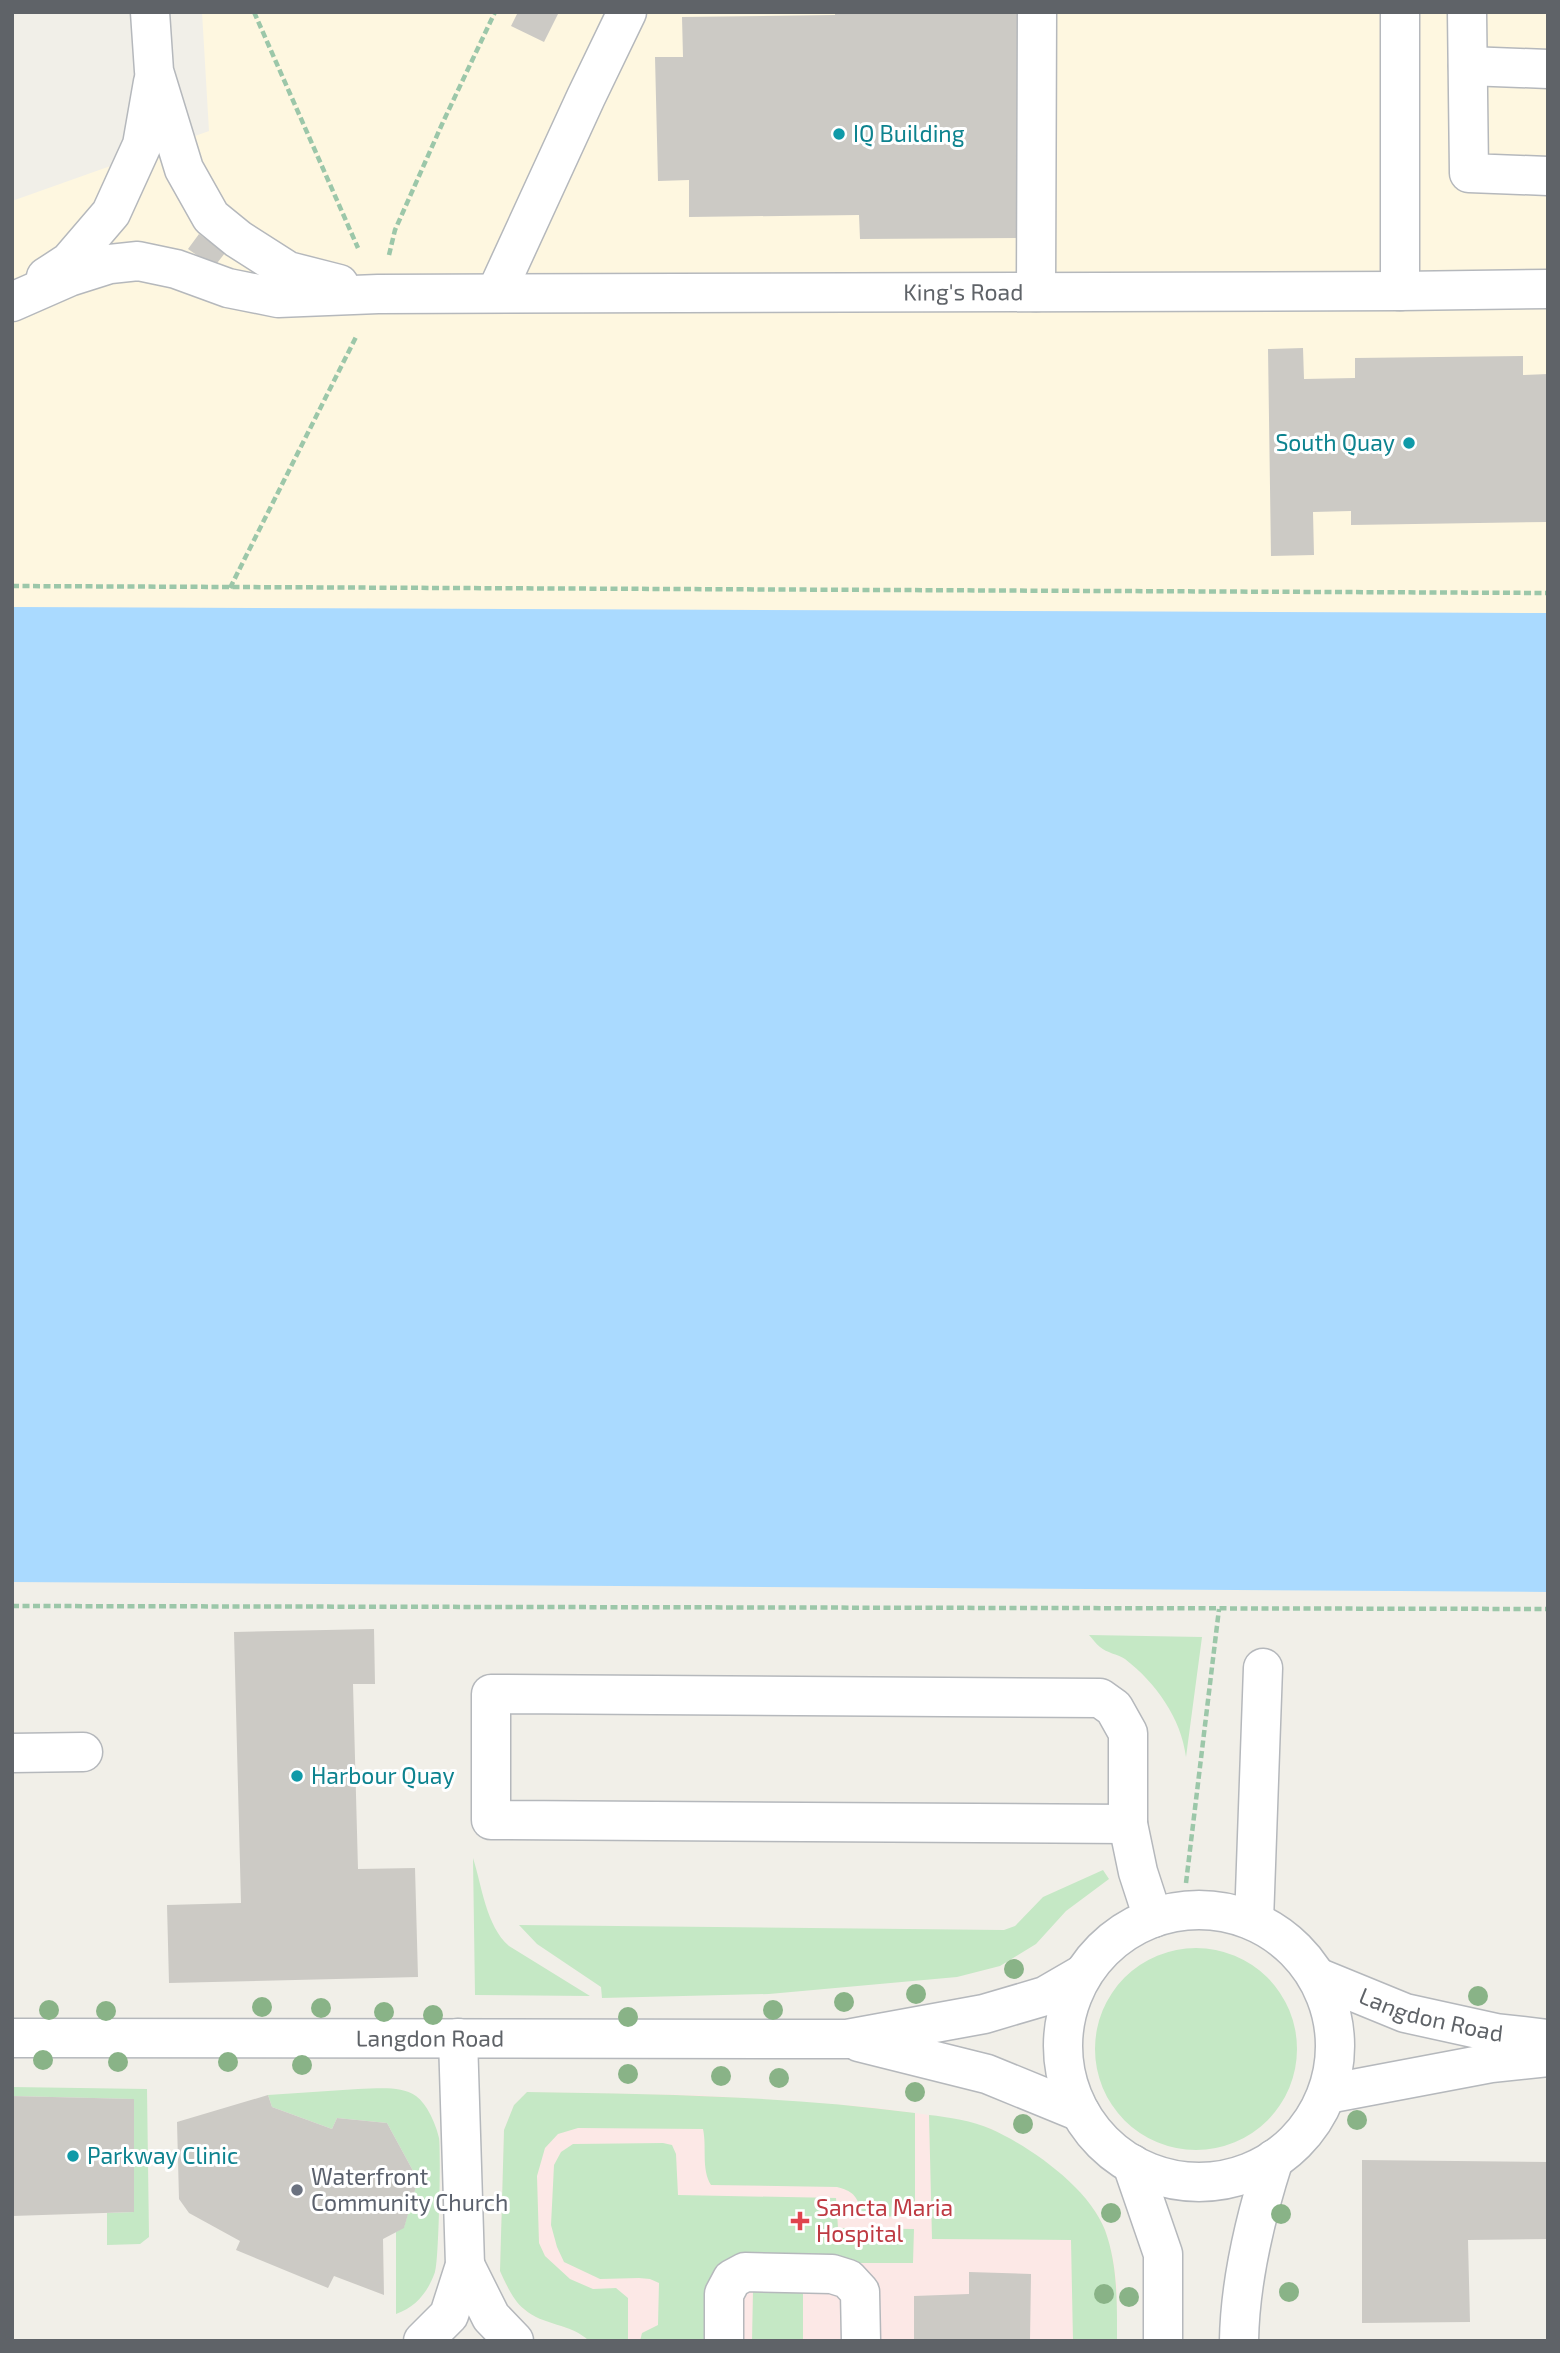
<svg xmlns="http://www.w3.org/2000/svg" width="1560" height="2353" viewBox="0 0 1560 2353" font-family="'Exo 2',sans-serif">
  <rect width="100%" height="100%" fill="#f1efe8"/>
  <path fill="#fef7e0" d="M202,12h1346v601l-1536,-6v-406l197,-70z"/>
  <path fill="#fce8e6" d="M527,2092l173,3 172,12 71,10 47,11 42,25 32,24 32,35 9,17 8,28 4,28v56h-528l-8,-8 -43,-15 -14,-8 -17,-23 -7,-16 4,-141 10,-25z"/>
  <path fill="#c5e8c5" d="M1089,1635l113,2 -16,120c-5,-39 -30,-74 -61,-98 -8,-5 -18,-6 -25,-12 -4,-3 -7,-8 -11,-12z
    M473,1858c9,28 13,68 36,88l81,50 -115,-1z
    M1103,1870l6,9 -43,32 -30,33 -36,22 -43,11 -188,17 -167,4 -1,-11 -64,-43 -18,-19 485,5 11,-4 28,-29z
    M1095 2049a101 101 0 1 1 202 0a101 101 0 1 1-202 0Z
    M12,2087l135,2 2,148 -9,7 -33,1v-32l27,-1 -1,-113 -121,-3z
    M358,2089c18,0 42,-4 58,7 11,8 20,28 23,42 2,11 0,125 -4,134 -7,20 -19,35 -39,42v-82l8,-5 14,-47 -31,-57 -50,-5 -5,11 -60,-22 -4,-12z
    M527,2092c129,2 259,4 388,21v96c-8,11 -43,8 -54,2 -4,-16 -9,-20 -24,-24l-126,-2c-10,-16 -4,-38 -8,-56l-125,-1 -20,6 -13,14 -8,28 2,67 6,13 25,23 23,10 23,-1 12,10v43h-39c-18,-18 -46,-15 -65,-32 -11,-9 -18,-25 -24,-38l4,-141 10,-25z
    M929,2115c19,2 44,6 62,14 40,18 98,59 114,101 13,36 12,73 12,111h-44l-2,-101 -139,-1z
    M663,2143l9,2 4,9 2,41 158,3 2,30 76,1 -1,34h-182l-24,78h-67l2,-8 16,-8 1,-42 -9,-4 -11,-1 -39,1 -36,-17 -7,-15 -6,-22 3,-60 7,-13 12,-8z
    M753,2291h50v50h-51z"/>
  <path fill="#aadaff" d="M12,607l1536,6v979l-1536,-10z"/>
  <path fill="#cccac5" d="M518,12h41l-15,30 -33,-16z
    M835,12h185l2,226 -162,1 -1,-24 -170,2v-37l-31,1 -3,-124h28l-1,-40 153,-2z
    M199,234l26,19 -11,14 -26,-18z
    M1303,348l1,31 51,-1v-20l168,-2v19l25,-1v148l-197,3v-14l-38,1 1,43 -43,1 -3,-207z
    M374,1629l1,55h-22l5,185 57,-1 3,109 -249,6 -2,-78 74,-2 -7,-271z
    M268,2095l4,12 60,22 5,-11 50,5 31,57 -14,48 -21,11 1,56 -50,-19 -6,12 -92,-38 4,-9 -51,-28 -10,-14 -2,-77z
    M12,2096l122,3v113l-122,4z
    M1362,2160l186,2v77l-80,1 2,82 -108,1z
    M969,2272l62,2 -1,67h-116v-45l55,-2z"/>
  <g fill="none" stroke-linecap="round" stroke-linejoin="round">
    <g stroke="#b5b8bc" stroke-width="41">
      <g id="minor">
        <path d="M150,12l4,59 30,98 27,48 27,22 50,32 51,13"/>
        <path d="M1400,12v279"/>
        <path d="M1467,12l2,161 79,3"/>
        <path d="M1468,66l80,3"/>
        <path d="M46,277l23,-15 42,-49 31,-68 11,-63"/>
        <path d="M1036,292l1,-280"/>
        <path d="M496,293l90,-196 41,-85"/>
        <path id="s1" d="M12,302l57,-25 41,-13 28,-3 38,8 52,19 50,10 100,-4 1022,-3 148,-2"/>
        <path d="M491,1694l609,4 14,10 14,25v91l-637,-4z"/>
        <path d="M12,1753l71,-1"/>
        <path d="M1128,1824l10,48 15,46"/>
        <circle cx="1199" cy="2046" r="136"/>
        <path d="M1254,1921l9,-253"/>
        <path id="s2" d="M1317,1977l88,36 91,20 52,6"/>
        <path id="s3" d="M12,2038l835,1 137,-25 61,-18 38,-22"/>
        <path d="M859,2042l128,32 93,38"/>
        <path d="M1327,2094l164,-31 57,-6"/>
        <path d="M1132,2164l31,90v87"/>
        <path d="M465,2265l26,52 23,24"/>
        <path d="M423,2341l26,-26 16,-50 -7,-227"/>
        <path d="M724,2341v-47l8,-15 13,-7 87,2 16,5 12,13 1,49"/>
        <path d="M1239,2341c1,-62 16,-123 35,-182"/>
      </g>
    </g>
    <path stroke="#9cc7a9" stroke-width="4.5" stroke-dasharray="7 3.5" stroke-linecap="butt" d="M254,12l104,236
      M389,255l6,-25 48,-108 52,-110
      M12,586l1536,7
      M230,588l126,-251
      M12,1606l1536,3
      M1186,1883l33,-274"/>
    <use href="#minor" stroke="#fff" stroke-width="38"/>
  </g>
  <g fill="#89b387">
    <circle cx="1014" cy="1969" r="10"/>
    <circle cx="916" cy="1994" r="10"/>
    <circle cx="1478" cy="1996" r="10"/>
    <circle cx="844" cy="2002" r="10"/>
    <circle cx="262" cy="2007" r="10"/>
    <circle cx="321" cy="2008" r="10"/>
    <circle cx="49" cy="2010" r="10"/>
    <circle cx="773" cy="2010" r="10"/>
    <circle cx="106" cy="2011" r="10"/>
    <circle cx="384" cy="2012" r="10"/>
    <circle cx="433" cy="2015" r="10"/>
    <circle cx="628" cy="2017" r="10"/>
    <circle cx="43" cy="2060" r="10"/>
    <circle cx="118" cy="2062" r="10"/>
    <circle cx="228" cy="2062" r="10"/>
    <circle cx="302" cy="2065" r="10"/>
    <circle cx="628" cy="2074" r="10"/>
    <circle cx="721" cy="2076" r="10"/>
    <circle cx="779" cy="2078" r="10"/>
    <circle cx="915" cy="2092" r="10"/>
    <circle cx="1357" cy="2120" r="10"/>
    <circle cx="1023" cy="2124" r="10"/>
    <circle cx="1111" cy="2213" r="10"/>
    <circle cx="1281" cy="2214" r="10"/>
    <circle cx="1289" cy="2292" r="10"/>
    <circle cx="1104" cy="2294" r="10"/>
    <circle cx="1129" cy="2297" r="10"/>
  </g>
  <g fill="#0f9aa8" stroke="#fff" stroke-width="2.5">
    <circle cx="839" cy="134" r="7"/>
    <circle cx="1409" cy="443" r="7"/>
    <circle cx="297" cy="1776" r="7"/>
    <circle cx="73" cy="2156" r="7"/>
  </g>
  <circle fill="#6b7280" stroke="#fff" stroke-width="2.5" cx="297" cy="2190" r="7"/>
  <path fill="#e0444e" stroke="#fff" stroke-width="2.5" d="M796.5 2210.5h7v7h7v7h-7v7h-7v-7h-7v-7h7z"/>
  <g text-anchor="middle" stroke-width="6" stroke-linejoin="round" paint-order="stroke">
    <g font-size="23" fill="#0d838f" stroke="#fff" text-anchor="start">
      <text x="853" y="142">IQ Building</text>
      <text x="1395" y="451" text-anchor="end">South Quay</text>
      <text x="311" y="1784">Harbour Quay</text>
      <text x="87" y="2164">Parkway Clinic</text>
    </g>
    <g font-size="23" fill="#5f6368" stroke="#fff">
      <text dy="8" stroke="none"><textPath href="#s1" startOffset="964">King's Road</textPath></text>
      <text dy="8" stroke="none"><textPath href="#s2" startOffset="121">Langdon Road</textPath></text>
      <text dy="8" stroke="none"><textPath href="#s3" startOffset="418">Langdon Road</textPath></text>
    </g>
    <g font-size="23" fill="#5b616d" stroke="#fff" text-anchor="start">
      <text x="311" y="2185">Waterfront<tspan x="311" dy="26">Community Church</tspan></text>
    </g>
    <g font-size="23" fill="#be3a42" stroke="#fff" text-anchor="start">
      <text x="816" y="2216">Sancta Maria<tspan x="816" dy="26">Hospital</tspan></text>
    </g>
  </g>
  <rect width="1560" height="2353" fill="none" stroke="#5f6368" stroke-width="28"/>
</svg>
